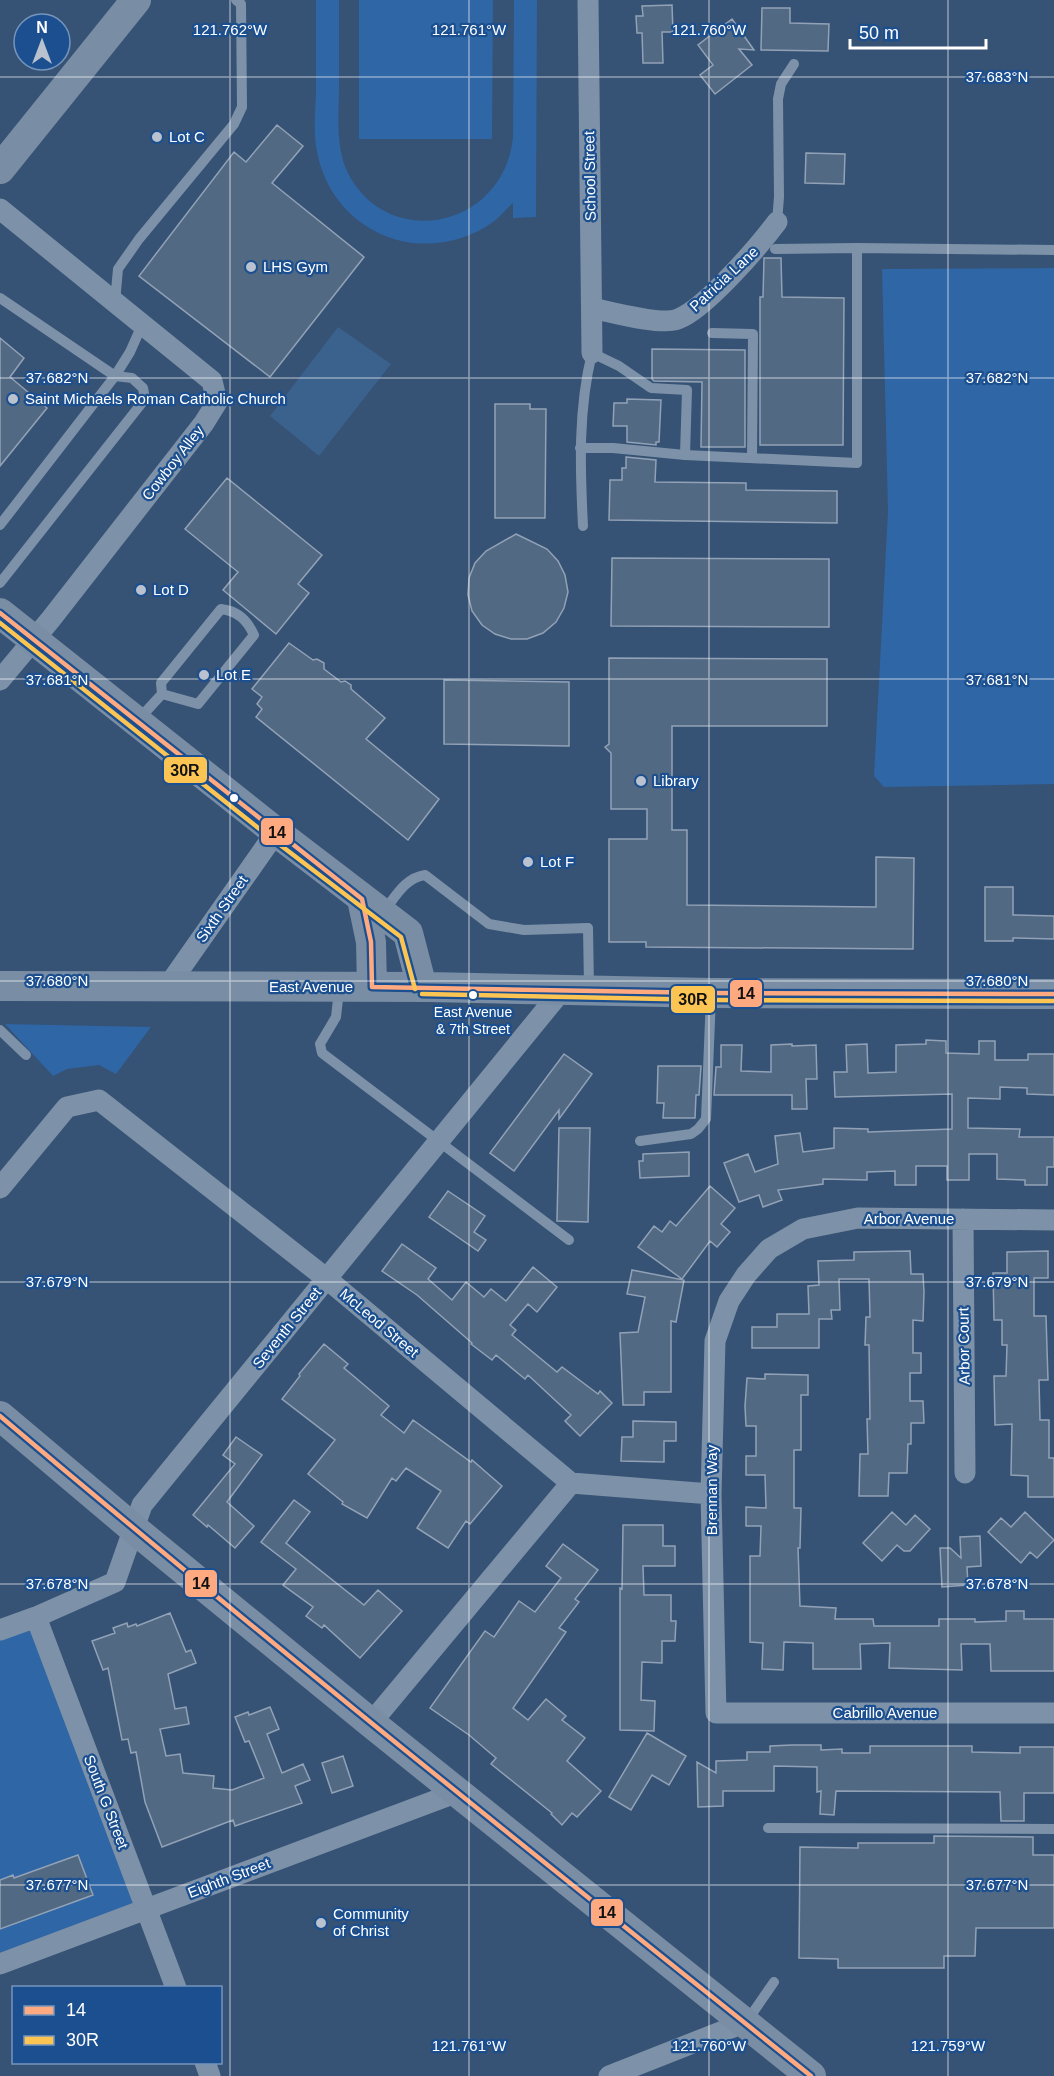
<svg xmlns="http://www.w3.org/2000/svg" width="1054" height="2076" viewBox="0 0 1054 2076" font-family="Helvetica,sans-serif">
  <rect width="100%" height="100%" fill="#365274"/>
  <path fill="#2f66a5" d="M316,0h23c0,29 0,58 0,87 0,28 -4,60 9,86 40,79 156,55 165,-36l1,-137h23l-1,217 -23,1v-15c-7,6 -13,14 -20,19 -24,18 -57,25 -87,20 -48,-9 -83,-47 -90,-96 -3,-19 0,-40 0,-59 0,-29 0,-58 0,-87z
    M359,0h134l-1,139h-133z
    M1054,268v516l-170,3 -10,-11 14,-265 -6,-242z
    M5,1024l146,3 -35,47 -17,-9 -32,4 -14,7z
    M36,1617l110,292 -146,55v-334z"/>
  <path fill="#3b618d" d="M338,327l53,37 -72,92 -49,-40z"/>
  <path fill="#526984" stroke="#92a2b6" stroke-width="1.5" d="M672,5l1,27h-11l1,31h-20l-1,-30h-5l-1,-17h7l-1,-10z
    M762,8h28v15l39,1 -1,27 -67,-1z
    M732,19l22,31 -15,-1 13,16 -37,29 -15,-19 13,-10 -15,-20z
    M277,125l26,21 -31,37 92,74 -94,120 -131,-101 95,-124 12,10z
    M806,153l39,1 -1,30 -39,-1z
    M764,258h17l1,39 62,1 -1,147h-83v-148h3z
    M0,338l24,20 -14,19 37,31 -47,58z
    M652,349l93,1v97h-44l1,-65 -48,-1 -2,-2z
    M627,399l34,1 -2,42h-3v3l-29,-3v-16h-14l1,-23h13z
    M495,404h35v5h16l-1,109h-50z
    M626,457l30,3 -1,22 91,1v7l91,1v32l-228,-3 1,-40h12v-12h4z
    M227,478l95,77 -24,29 11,9 -33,41 -53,-44 15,-18 -53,-43z
    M516,534l31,15 11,12 7,14 3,17 -4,16 -8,14 -13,11 -16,6h-16l-16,-5 -13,-9 -10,-14 -4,-16 1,-17 6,-15 11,-12z
    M612,558l217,1v68l-218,-1z
    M289,643l24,17 4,-1 7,4v6l17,13 4,-1 6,4v4l34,29 -19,21 73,60 -31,41 -152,-123 6,-8 -5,-5 5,-7 -10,-8z
    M609,658l218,1v67h-155v104h15v75l189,2v-50l38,1 -1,91 -267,-2v-5h-37v-103h38v-30h-36v-56l-6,-6 4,-3z
    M444,680l125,2v64l-125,-2z
    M985,887h28v28l41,1v23l-41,-1v3h-28z
    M926,1040l20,1v12l33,1v-13h16v19h33v-6h26v41l-27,-1v-6l-27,-1v12l-32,-1v30l52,1 -1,8h35v30h-7v18h-22v-5l-28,-1v-25h-28v26h-22v-14h-31v19h-21v-14l-28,1v8l-44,-1v5l-45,6 4,10 -19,7 -4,-12 -20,7 -15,-39 24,-9 7,18 23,-8 -3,-28 25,-3 3,19 31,-4v-20l34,1v3l84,-3v-35l-117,3 -1,-25h13l-1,-27 21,-1 1,29 28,-1v-27l30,-1z
    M792,1044v2l24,-1 1,34h-11l1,30h-15v-14h-78l2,-28h5v-22h21l-1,26 30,1v-27z
    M564,1054l28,20 -33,45v-9l-45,61 -24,-18z
    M658,1066h43l-2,29h-3l-1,23h-32l1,-15h-7z
    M559,1128h31l-2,94 -31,-1z
    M689,1152v24l-49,2 -1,-17h4v-7z
    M710,1186l25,22 -14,16 9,8 -13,15 -7,-6 -28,38 -44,-32 16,-21 8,6 8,-11 6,5z
    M448,1191l37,25 -11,16 12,8 -8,11 -49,-34z
    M402,1244l34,24 -8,11 24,21 14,-18 18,15 7,-8 15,12 27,-34 24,20 -20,25 -9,-8 -18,21 6,5 -4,5 45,37 5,-5 36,27 2,-3 12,12 -32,33 -15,-15 6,-6 -43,-40 -3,4 -29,-24 -4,5 -21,-16 1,-1 -55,-48 -35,-24z
    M910,1251l1,23h12l1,18 -1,29 -10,-1v33h8v20h-11v28h13l1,22h-13v21h-3l-1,29h-18l-1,23h-29l1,-42h8l-1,-35h3l-1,-74h-4l1,-28h4l-1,-38h-30l1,31h-9l1,9h-13v29h-67v-21h25v-13h32l-1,-28 11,-1 -1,-24 36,-1v-8z
    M1048,1251v27h-14v38h12l2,64h-9l1,40h9v38h5v39h-26v-21l-17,-1 1,-51 -17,1 -1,-49h12l1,-31h-5v-25h-8l-1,-47h14v-21z
    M632,1270l52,10 -8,42 -5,-1v71h-27v13h-21l-3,-72 18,-1 7,-35 -18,-3z
    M324,1344l24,20 -4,4 45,38 -8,9 23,18 9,-13 58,42 1,-2 30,26 -32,38 -4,-3 -18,27 -31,-20 24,-37 -35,-23 -10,13 -4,-3 -25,40 -25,-14 1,-2 -35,-28 27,-34 -53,-41 18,-23 -1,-2z
    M765,1374l43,1v20h-7v55h-7v58h7l-1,40h-2l2,58 36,2 -1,11h38l1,7h65v-7h36v3l31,-1v-10h18v8h30v52h-63l-1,-27h-29l1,26 -73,-2 1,-25 -30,1 1,25h-48v-26l-29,-1 -1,28 -21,-1 1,-26 -13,-1v-86h10l1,-30h-15v-19l20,1 -1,-33h-19v-19h10v-30h-10l-1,-20 2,-28 18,1z
    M633,1421l43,1v19h-12v21l-43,-1 1,-24h11z
    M236,1437l26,18 -35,47 27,24 -19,22 -27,-23 -1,2 -14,-12 42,-51 -12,-9z
    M294,1500l16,12 -24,31 78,62 14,-15 24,21 -42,47 -36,-33 -2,3 -16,-12 7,-9 -30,-22 13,-16 -35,-27z
    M892,1512l14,13 9,-10 15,14 -20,22h-6l-7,-6 -15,16 -19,-18z
    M1025,1512l29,28 -17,18 -7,-6 -9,11 -33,-31 13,-14 10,9z
    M623,1525h40v21h12v20h-32l1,29h27v26h5l-1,20h-13v22l-20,-1 -1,38 14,1 -1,30 -34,-1v-142l2,1z
    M980,1536l1,30 -14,1 1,18 -26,2 -2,-39h10l11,10 -1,-21z
    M563,1544l35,26 -23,29 4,3 -20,26 7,4 -53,76 15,12 18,-21 20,17 -4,4 23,18 -18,23 34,30 -24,26 -5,-4 -10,12 -11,-11 1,-1 -61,-49 5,-6 -27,-23 -39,-27 55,-77 9,6 25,-36 16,11 26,-34 -15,-12z
    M170,1613l16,39 5,-2 5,13 -28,11 7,35 11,-2 3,17 -29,5 6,27 14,-2 3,19 31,3 -1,12 19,2 32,-12 -15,-37 -4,1 -10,-25 13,-5 1,3 21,-8 9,22 -12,5 15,39 21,-9 7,16 -15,6 7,17 -67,23 -2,-6 -71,27 -17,-45 -9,-50 -5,1 -3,-14 -6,1 -14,-72 -5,2 -11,-29 23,-8 -2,-5 14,-5 1,4 8,-3 1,2z
    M647,1733l39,23 -17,29 -17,-10 -21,35 -22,-13z
    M792,1745h29v5l21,-1v4h28v-7h102v6l48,1v-6h34v46h-30v28h-23l-1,-29 -164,-1 -2,24 -14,-1 1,-23 -4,1v-25l-43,-1v25h-51v15l-25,1 -1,-45 19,11v-12l31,-1v-8h23v-6z
    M343,1756l10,30 -21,7 -10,-30z
    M934,1836l99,1v18h21v73h-78l-1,28h-31v12h-106v-9l-39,-1 1,-111 58,1v-5h76z
    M78,1855l15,40 -93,34v-49l13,-5 1,3z"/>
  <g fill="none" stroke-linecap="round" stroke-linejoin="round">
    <path stroke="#7d92a8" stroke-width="10" d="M777,222l2,-25 -1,-98 3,-15 13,-20
      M857,248l197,2
      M0,298l115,78 17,2 11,10 2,11 -145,184
      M115,302l3,-33 21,-30 95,-115 8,-17 -1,-103 -5,-4
      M712,333l41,1 -1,124
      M580,448h33l72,7
      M0,525l115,-149 15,-24 12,-27
      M583,526c-3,-59 -5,-116 9,-173l27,13 32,22 36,2 -2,65 172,8v-215l-82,1
      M221,609c17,2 26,11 33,26l-56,69 -36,-10 -1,-11z
      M139,719l23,-25
      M384,911c12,-15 21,-33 41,-36l64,49 35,6 64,-2 1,59
      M339,990l-3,27 -16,27 2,9 247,187
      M0,1030l26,25
      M640,1141l51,-7 7,-5 8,-10 5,-123
      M768,1828l286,1
      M747,2021l27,-39"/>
    <path stroke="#7d92a8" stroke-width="21" d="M588,0l4,353
      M0,209l212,172 5,21 -13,21 -153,196 -51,61
      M592,308c19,4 70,18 86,11 27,-10 81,-73 99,-97
      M168,986l108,-154
      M0,1188l67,-81 32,-7 228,179 244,204 140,11
      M963,1219l2,254
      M1054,1220l-196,-2 -55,11 -34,20 -23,26 -17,26 -14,40 -4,153 5,219h338
      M36,1617l140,371
      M0,1630l36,-13 79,-35 27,-77 420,-515
      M371,1723l200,-240
      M0,1964l458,-172
      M205,2062l5,14
      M609,2076l137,-54"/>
    <path stroke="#798da4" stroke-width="30" d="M0,169l136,-169
      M0,613l276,219 132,101 14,54
      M362,899l9,43 1,45
      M0,986l428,1 283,6 343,1
      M0,1416l134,113 237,194 440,353"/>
    <g stroke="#1b4f8f" stroke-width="9">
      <path id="bus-1" d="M0,613l362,286 9,43 1,45 339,6 343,1
        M0,1416c266,225 539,442 811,660"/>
    </g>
    <g stroke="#1b4f8f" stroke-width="9">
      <path id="bus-2" d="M0,623l271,215 130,99 14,52
        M422,994l289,6 343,1"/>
    </g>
    <use href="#bus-1" stroke="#ffa980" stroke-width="4.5"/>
    <use href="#bus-2" stroke="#fcc553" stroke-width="4.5"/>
  </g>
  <path fill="none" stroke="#fff" stroke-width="1.5" stroke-opacity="0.45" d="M230,0v2076M469,0v2076M709,0v2076M948,0v2076M0,77h1054M0,378h1054M0,679h1054M0,981h1054M0,1282h1054M0,1584h1054M0,1885h1054"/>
  <g fill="#b9c2ce" stroke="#1b4f8f" stroke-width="2">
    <circle cx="157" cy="137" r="6"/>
    <circle cx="251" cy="267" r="6"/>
    <circle cx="13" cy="399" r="6"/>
    <circle cx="141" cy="590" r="6"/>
    <circle cx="204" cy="675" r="6"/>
    <circle cx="641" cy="781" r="6"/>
    <circle cx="528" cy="862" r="6"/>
    <circle cx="321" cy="1923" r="6"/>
  </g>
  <g fill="#fff" stroke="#1b4f8f" stroke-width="2">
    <circle cx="234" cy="798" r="5"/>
    <circle cx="473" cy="995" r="5"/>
  </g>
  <g text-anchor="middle" stroke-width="4.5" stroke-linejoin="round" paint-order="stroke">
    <g font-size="14" fill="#fff" stroke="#1b4f8f">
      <text x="473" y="1017">East Avenue<tspan x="473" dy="17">&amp; 7th Street</tspan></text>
    </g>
    <g font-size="15" fill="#fff" stroke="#1b4f8f" text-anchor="start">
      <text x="169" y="142">Lot C</text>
      <text x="263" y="272">LHS Gym</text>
      <text x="25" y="404">Saint Michaels Roman Catholic Church</text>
      <text x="153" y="595">Lot D</text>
      <text x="216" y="680">Lot E</text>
      <text x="653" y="786">Library</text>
      <text x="540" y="867">Lot F</text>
      <text x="333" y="1919">Community<tspan x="333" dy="17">of Christ</tspan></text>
    </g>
    <g font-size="15" fill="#fff" stroke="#1b4f8f">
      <text transform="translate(590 176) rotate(-91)" y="5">School Street</text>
      <text transform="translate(724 279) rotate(-43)" y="5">Patricia Lane</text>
      <text transform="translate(173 463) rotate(-52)" y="5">Cowboy Alley</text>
      <text transform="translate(222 909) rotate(-55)" y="5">Sixth Street</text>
      <text x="311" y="992">East Avenue</text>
      <text x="909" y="1224">Arbor Avenue</text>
      <text transform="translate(379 1323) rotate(40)" y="5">McLeod Street</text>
      <text transform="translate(287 1328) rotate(-51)" y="5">Seventh Street</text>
      <text transform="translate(964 1346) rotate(-91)" y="5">Arbor Court</text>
      <text transform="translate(712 1490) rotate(-90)" y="5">Brennan Way</text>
      <text x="885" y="1718">Cabrillo Avenue</text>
      <text transform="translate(106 1802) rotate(69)" y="5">South G Street</text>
      <text transform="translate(229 1878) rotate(-21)" y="5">Eighth Street</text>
    </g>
  </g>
  <g font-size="15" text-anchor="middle" fill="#fff" stroke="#1b4f8f" stroke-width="4.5" stroke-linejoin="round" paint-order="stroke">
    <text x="230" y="35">121.762°W</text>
    <text x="469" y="35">121.761°W</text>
    <text x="709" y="35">121.760°W</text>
    <text x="997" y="82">37.683°N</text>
    <text x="57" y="383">37.682°N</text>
    <text x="997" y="383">37.682°N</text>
    <text x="57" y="685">37.681°N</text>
    <text x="997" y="685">37.681°N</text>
    <text x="57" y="986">37.680°N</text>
    <text x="997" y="986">37.680°N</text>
    <text x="57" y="1287">37.679°N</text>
    <text x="997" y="1287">37.679°N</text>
    <text x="57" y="1589">37.678°N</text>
    <text x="997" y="1589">37.678°N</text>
    <text x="57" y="1890">37.677°N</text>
    <text x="997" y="1890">37.677°N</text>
    <text x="469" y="2051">121.761°W</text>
    <text x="709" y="2051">121.760°W</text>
    <text x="948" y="2051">121.759°W</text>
  </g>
  <g stroke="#1b4f8f" stroke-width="2">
    <rect x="163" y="756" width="45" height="28" rx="6" fill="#fcc553"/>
    <rect x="260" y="817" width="34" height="29" rx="6" fill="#ffa980"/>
    <rect x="729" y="979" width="34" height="29" rx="6" fill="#ffa980"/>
    <rect x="670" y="985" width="46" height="29" rx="6" fill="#fcc553"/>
    <rect x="184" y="1569" width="34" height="29" rx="6" fill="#ffa980"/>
    <rect x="590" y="1898" width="34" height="29" rx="6" fill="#ffa980"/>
  </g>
  <g font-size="16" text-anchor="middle" font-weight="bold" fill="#111">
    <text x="185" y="776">30R</text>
    <text x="277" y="838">14</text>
    <text x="746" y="999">14</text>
    <text x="693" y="1005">30R</text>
    <text x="201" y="1589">14</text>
    <text x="607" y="1918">14</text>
  </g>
  <rect x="12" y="1986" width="210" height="78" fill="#1b4f8f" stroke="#7695bc" stroke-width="1.5"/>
  <rect x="24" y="2006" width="30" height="9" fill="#ffa980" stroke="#7695bc" stroke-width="1.5"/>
  <text x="66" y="2016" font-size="18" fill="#ffffff">14</text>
  <rect x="24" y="2036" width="30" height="9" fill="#fcc553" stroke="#7695bc" stroke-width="1.5"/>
  <text x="66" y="2046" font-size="18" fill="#ffffff">30R</text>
  <g transform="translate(42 42)"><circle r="28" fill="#1b4f8f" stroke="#7695bc" stroke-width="1.5"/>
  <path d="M0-4.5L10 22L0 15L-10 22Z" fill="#b9c2ce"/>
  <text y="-9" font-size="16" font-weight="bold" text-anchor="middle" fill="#ffffff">N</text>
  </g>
  <path d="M850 39v9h136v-9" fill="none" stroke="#ffffff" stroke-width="3"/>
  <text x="859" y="39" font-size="18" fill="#ffffff" stroke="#1b4f8f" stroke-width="4.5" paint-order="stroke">50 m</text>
</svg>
